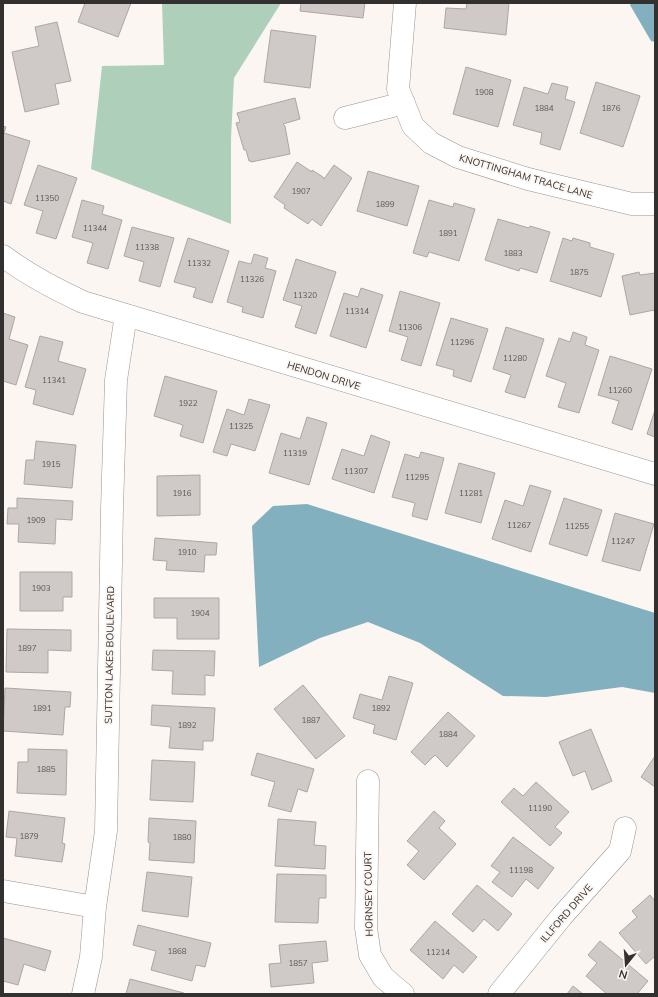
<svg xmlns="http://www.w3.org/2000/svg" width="658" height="997" viewBox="0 0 658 997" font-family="Mulish,sans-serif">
  <rect width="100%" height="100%" fill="#fcf6f2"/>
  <path fill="#aed0bb" d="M162,3h119l-47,75 -3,61v85l-140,-55 11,-103 62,-1z"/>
  <path fill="#83b0bf" d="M631,3h24v39l-4,-1 -21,-36z
    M307,504l348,109v80l-33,-6 -76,10 -43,-1 -83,-53 -52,-21 -48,16 -61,29 -7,-141 21,-20z"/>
  <path fill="#cfcac7" stroke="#aca7a4" d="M85,3h46l-13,34 -40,-15z
    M301,3h64l-2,15 -63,-7z
    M467,3h42l-3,32 -62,-7 2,-20 20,1z
    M57,22l14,59 -16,3 4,20 -34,8 -13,-60 27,-6 -4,-19z
    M271,30l45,6 -6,52 -46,-6z
    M466,67l45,13 -13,47 -45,-13z
    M596,82l44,14 -17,51 -43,-14z
    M552,83l16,4 -3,12 10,3 -15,48 -20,-6 2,-11 -29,-8 11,-38 24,7z
    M295,98l5,21 -17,5 2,2 5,28 -39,8v-1h-2l-3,-11h-2l-8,-27 4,-1 -3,-9z
    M3,126l3,1 -2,6 26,8 -19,63 -8,-3z
    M297,162l15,10v-2l11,7 1,2 10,-14 18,13 -31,48 -9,-7 -4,5 -24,-16 1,-3 -11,-8z
    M38,165l39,13 -21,61 -20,-6 7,-22 -19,-6z
    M368,171l51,15 -12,40 -50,-15z
    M82,200l22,6 -2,8 20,6 -14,49 -21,-6 6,-20 -21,-6z
    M429,200l24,7 1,-4 21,6 -16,52 -30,-9 -2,5 -14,-4z
    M498,219l31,9 1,-2 20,6 -13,41 -17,-5 -1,3 -34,-11z
    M132,227l42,11 -14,49 -21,-6 5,-19 -20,-6z
    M188,238l41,13 -17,52 -19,-6 3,-9 -22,-6z
    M563,238l9,3 1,-3 17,5v4l24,7 -13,43 -51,-16z
    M254,254l14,4 -3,10 11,3 -13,47 -21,-6 1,-5 -16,-5 12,-41 12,3z
    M296,259l40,13 -20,62 -21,-7 7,-21 -19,-6z
    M639,272l1,3 15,-2v42l-1,-5 -24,5 -8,-39z
    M361,288l22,7 -17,53 -36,-12 14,-43 14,4z
    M400,291l40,12 -19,63 -20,-6 7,-23 -19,-6z
    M3,313l12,4 -6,22 19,6 -12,40 -13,-4z
    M451,318l37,11 -17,53 -18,-6 1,-6 -18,-5z
    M506,327l38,12 -19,59 -20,-6 6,-17 -18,-6z
    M573,332l14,5 -2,8 14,5 -20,63 -21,-6 8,-24 -20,-7 13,-38 11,4z
    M40,336l23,6 -5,19 28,8 -13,46 -40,-11 3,-14 -11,-3z
    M610,356l42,13 -20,61 -20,-7 7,-22 -21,-6z
    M165,376l52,15 -14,52 -23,-7 3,-11 -29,-9z
    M249,399l21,6 -15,46 -24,-7 -4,12 -14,-4 14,-43 17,6z
    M655,410v27l-8,-3z
    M307,417l20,6 -18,62 -40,-12 12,-40 19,6z
    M371,435l19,7 -16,51 -42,-14 10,-30 22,7z
    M36,441l40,4 -4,43 -48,-4 2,-24h8z
    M421,452l23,6 -17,62 -15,-4 3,-13 -23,-6 13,-43 14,4z
    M459,463l36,10 -14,50 -36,-10z
    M200,475v40l-43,1v-40z
    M530,485l21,6 -20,61 -39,-13 13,-39 18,6z
    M17,498l56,3 -1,19 -16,-1 -1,25 -37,-2 1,-18h-12l1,-16h9z
    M564,498l38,12 -15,46 -38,-12z
    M615,513l39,11 -14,47 -38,-10z
    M155,538l62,5 -1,12h-11l-1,17 -38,-2 1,-9 -14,-1z
    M20,572h52v25h-9v14h-43z
    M154,598h65v41h-42v-21h-23z
    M7,629l64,1v21l-23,-1v23l-42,-1z
    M153,650l62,1 -1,25 -9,-1v20l-33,-1 1,-23 -21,-1z
    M389,676l24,7 -17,57 -23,-7 2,-8 -22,-7 7,-24 22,6z
    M303,685l42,51 -29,23 -42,-50z
    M5,688l66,4 -1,15h-5l-2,28 -60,-4z
    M152,705l63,3 -2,33h-10v9l-34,-2 2,-21 -20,-2z
    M448,712l27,24 -28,31 -12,-12 -10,10 -14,-13z
    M591,729l21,52 -20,9 -7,-19 -12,5 -14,-34z
    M28,749l39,1 -1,45 -49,-2 1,-31h10z
    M257,753l57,16 -7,23 -9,-3 -7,23 -23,-6 7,-24 -24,-7z
    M655,756v31l-14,-10z
    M152,760l43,2 -2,40 -43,-2z
    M536,782l33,30 -14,15 7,6 -12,13 -49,-44 13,-14 9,8z
    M9,811l56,7 -3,25 3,1 -3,18 -47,-6 2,-18 -11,-1z
    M434,811l11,10 -6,7 17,16 -32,36 -17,-15 12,-14 -12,-10z
    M149,818l47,3 -2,42 -45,-3 1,-17 -2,-1z
    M278,819l38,3 -2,23 12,1 -1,23 -50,-3z
    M513,837l41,31 -16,21 -12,-10 -14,18 -20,-15 8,-10 -9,-6z
    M147,872l45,5 -4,40 -46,-6z
    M277,874l49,1v23h-7l-1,25 -43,-1z
    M477,885l35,29 -14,17 -14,-12 -11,13 -21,-18z
    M650,895l5,6v55l-9,8 -27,-31 18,-16 -5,-6z
    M435,921l42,36 -14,16 -9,-8 -11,14 -33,-29z
    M138,925l73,18 -6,24 -9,-2 -4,16 -41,-11 5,-19 -23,-6z
    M3,938l48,13 -6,20 -21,-7 -6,21 -15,-4z
    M326,941l2,20 -16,2 2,20 -43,4 -2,-23 12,-1 -2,-18z
    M600,941l48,40 -11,13h-30l-21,-18 11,-13 -9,-8z
    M130,979l54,14v1h-58z
    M573,986l10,8h-16z"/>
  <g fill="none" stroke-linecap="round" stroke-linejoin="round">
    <g stroke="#999491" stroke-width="23">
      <path id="minor" d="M405,3l-7,86 15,37 18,17 27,14 70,22 104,25h23
        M345,118l59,-15
        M3,256c25,19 52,33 80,46l572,172
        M368,781l-2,147 4,27 13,22 20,17
        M3,891l92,16
        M83,994l8,-37 4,-50 11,-76 6,-322 4,-129 10,-65
        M499,994l63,-78 58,-65 5,-23"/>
    </g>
    <use href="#minor" stroke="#fff" stroke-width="22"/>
  </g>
  <g text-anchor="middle" stroke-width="3.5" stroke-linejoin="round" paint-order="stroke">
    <g font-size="8" fill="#5a5755">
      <text x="484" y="95">1908</text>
      <text x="544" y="111">1884</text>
      <text x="611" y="111">1876</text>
      <text x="301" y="194">1907</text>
      <text x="47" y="201">11350</text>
      <text x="385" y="207">1899</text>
      <text x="95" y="231">11344</text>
      <text x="448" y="236">1891</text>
      <text x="147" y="250">11338</text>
      <text x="513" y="256">1883</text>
      <text x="199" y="266">11332</text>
      <text x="579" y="275">1875</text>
      <text x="252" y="282">11326</text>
      <text x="305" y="298">11320</text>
      <text x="357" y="314">11314</text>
      <text x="410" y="330">11306</text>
      <text x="462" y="345">11296</text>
      <text x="515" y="361">11280</text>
      <text x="54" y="383">11341</text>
      <text x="620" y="393">11260</text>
      <text x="188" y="406">1922</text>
      <text x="241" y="429">11325</text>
      <text x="295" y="456">11319</text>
      <text x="51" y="467">1915</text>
      <text x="356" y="474">11307</text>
      <text x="417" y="480">11295</text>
      <text x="182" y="496">1916</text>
      <text x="471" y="496">11281</text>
      <text x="36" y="523">1909</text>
      <text x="519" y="528">11267</text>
      <text x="577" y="529">11255</text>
      <text x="623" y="544">11247</text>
      <text x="187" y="555">1910</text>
      <text x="41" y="591">1903</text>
      <text x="200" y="616">1904</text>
      <text x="27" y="651">1897</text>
      <text x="42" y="711">1891</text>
      <text x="381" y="711">1892</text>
      <text x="311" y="723">1887</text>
      <text x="187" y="728">1892</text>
      <text x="448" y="737">1884</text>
      <text x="46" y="772">1885</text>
      <text x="540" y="811">11190</text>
      <text x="29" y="839">1879</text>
      <text x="182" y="840">1880</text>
      <text x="521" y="873">11198</text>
      <text x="177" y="954">1868</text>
      <text x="438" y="955">11214</text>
      <text x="298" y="966">1857</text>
    </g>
    <g font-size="10" fill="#33312f" stroke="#fcf6f2">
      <text transform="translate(526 176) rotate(16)" y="4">KNOTTINGHAM TRACE LANE</text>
      <text transform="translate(324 375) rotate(17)" y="4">HENDON DRIVE</text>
      <text transform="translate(109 655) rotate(-89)" y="4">SUTTON LAKES BOULEVARD</text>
      <text transform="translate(368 894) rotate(-91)" y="4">HORNSEY COURT</text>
      <text transform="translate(566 913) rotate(-49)" y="4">ILLFORD DRIVE</text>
    </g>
  </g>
  <rect width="658" height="997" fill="none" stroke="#33312f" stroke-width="8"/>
  <g transform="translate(626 965) rotate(197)" stroke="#fcf6f2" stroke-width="3" paint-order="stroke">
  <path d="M0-3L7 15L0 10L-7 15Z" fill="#33312f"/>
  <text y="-6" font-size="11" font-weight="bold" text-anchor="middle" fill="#33312f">N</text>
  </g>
</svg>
